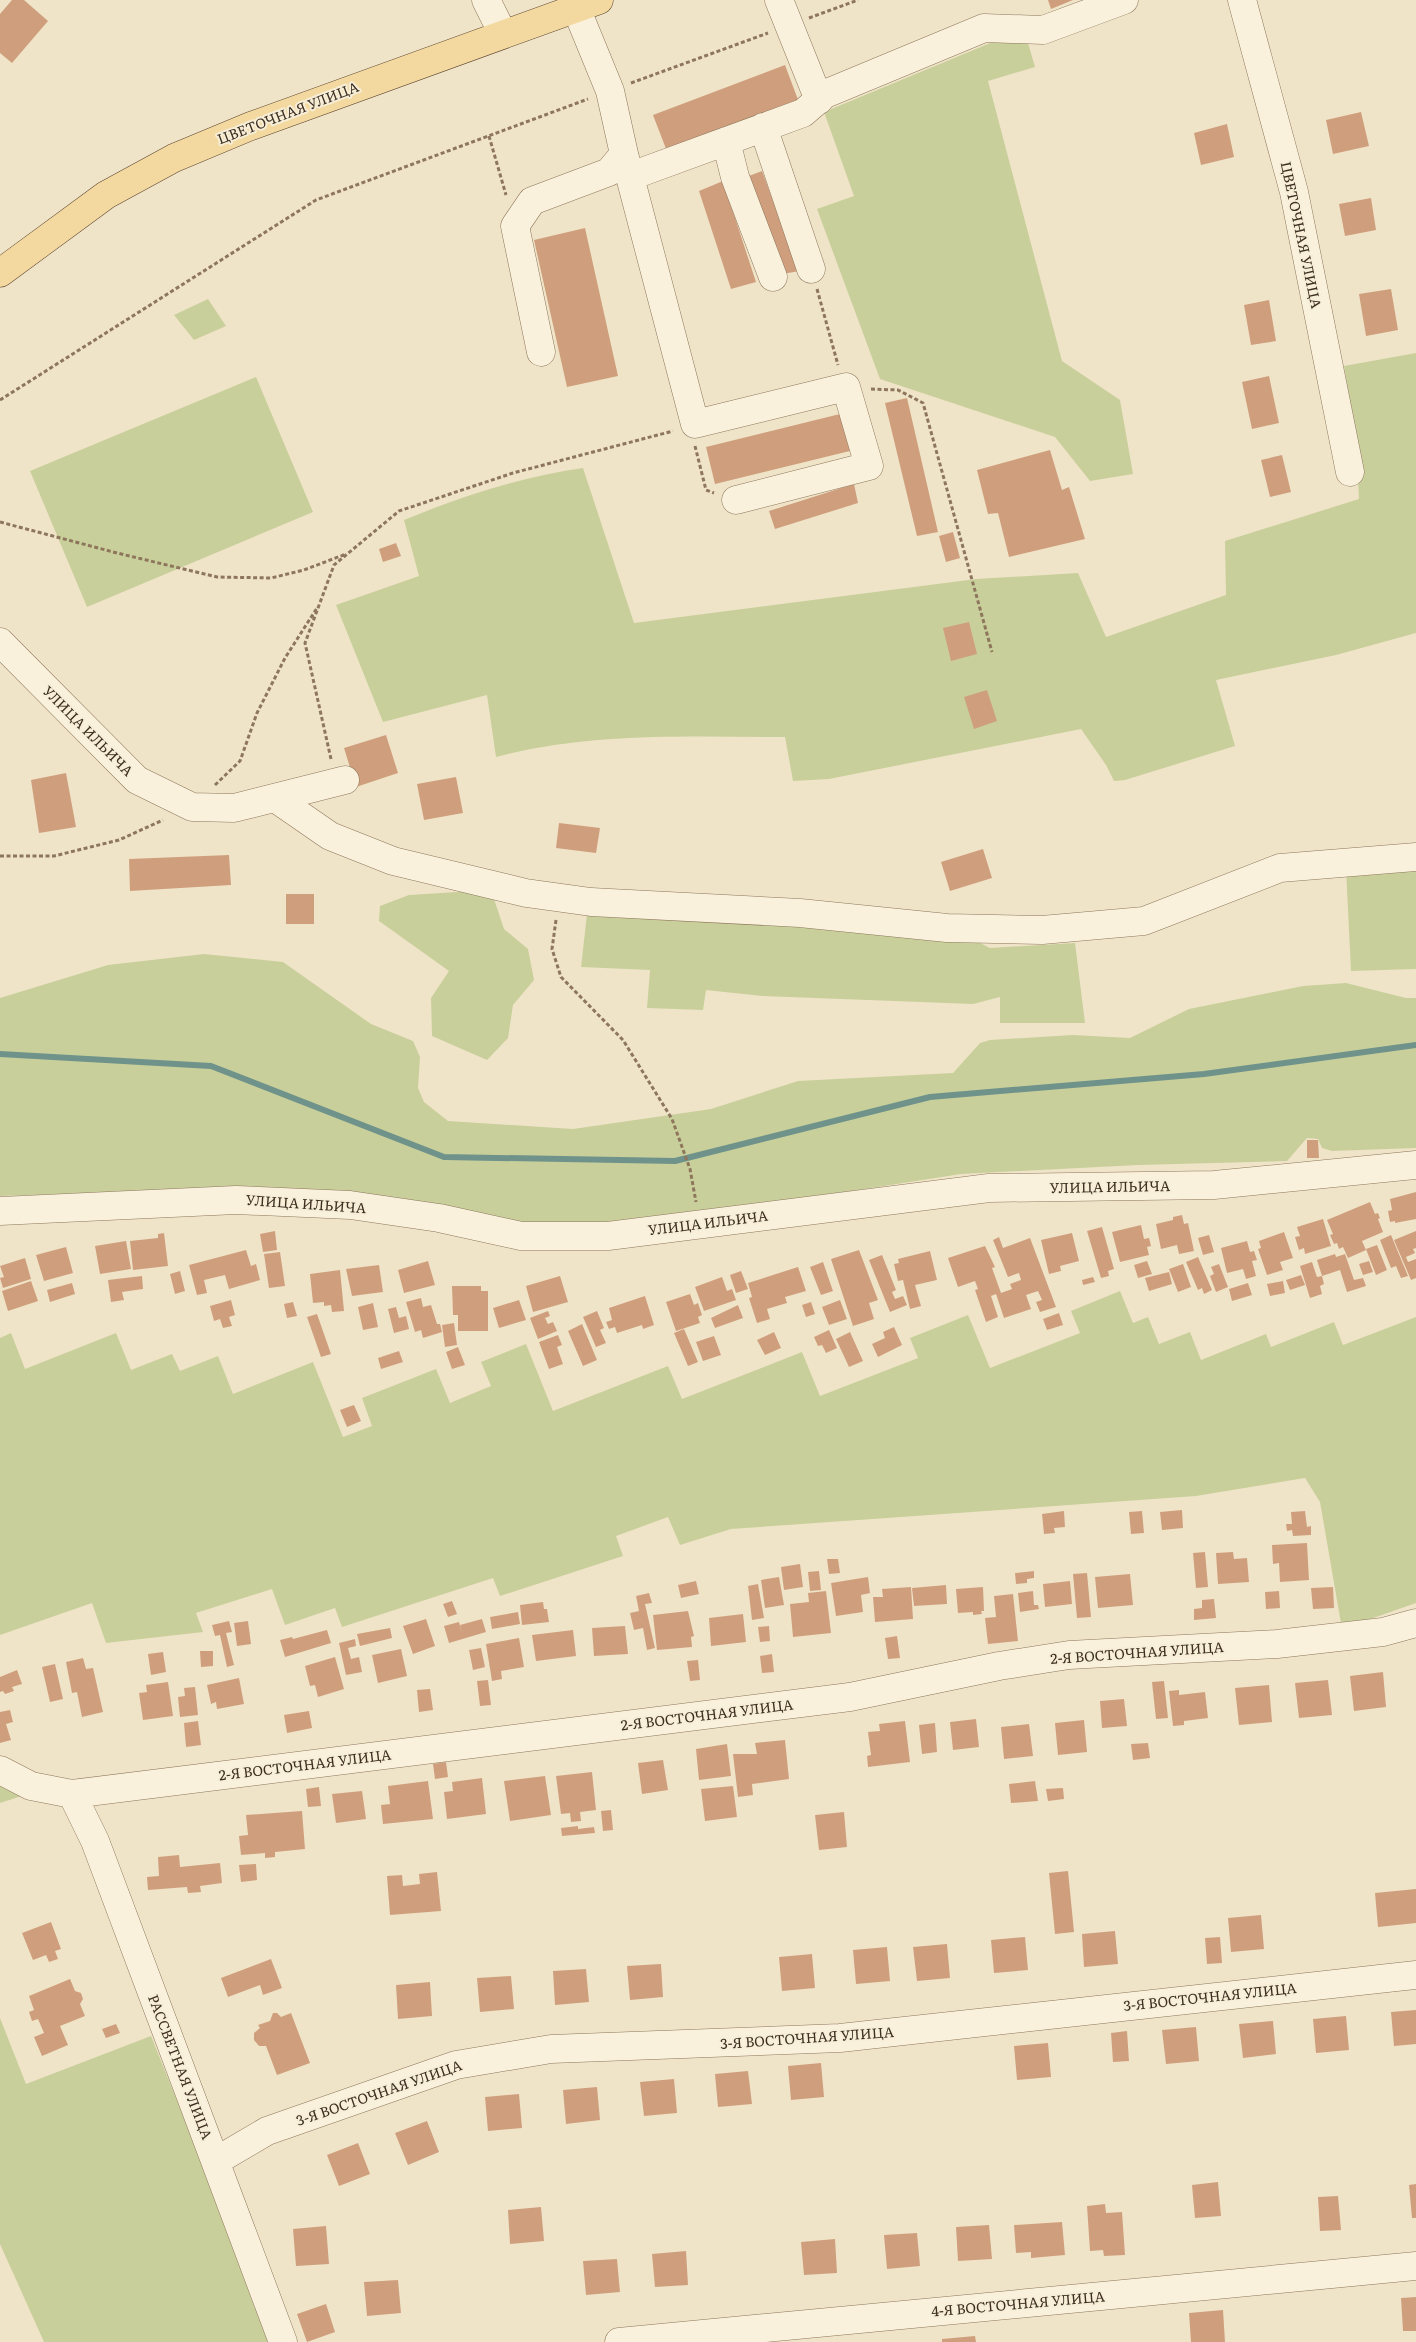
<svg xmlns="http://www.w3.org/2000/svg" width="1416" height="2342" viewBox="0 0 1416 2342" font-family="Literata,serif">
  <rect width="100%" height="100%" fill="#f0e4c8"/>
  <path fill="#c9cf9b" d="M1024,29l11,38 -47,14 74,280 58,39 13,74 -43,7 -35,-44 -175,-58 -63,-170 37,-13 -30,-84z
    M208,299l18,27 -32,14 -20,-25z
    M1416,353v280l-80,22 -120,25 19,66 -110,34 -11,1 -8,-16 -25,-36 -252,50 -36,2 -8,-44c-98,0 -193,-5 -289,20l-9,-62 -104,27 -47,-117 83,-29 -15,-56c58,-24 117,-43 179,-52l51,155 342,-44 102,-6 28,64 120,-42 -1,-54 134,-42 -3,-61 -12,-72z
    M256,377l57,135 -226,95 -57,-136z
    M1416,863v106l-65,2 -5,-102z
    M473,891l21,8 10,30 24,20 6,31 -21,25 -5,33 -21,22 -55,-24 -1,-38 18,-27 -70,-50 1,-15 29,-11z
    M587,914l377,21 26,13 85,-5 10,80h-85v-26l-27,7 -211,-8 -56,-6 -3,20 -56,-2 3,-38 -69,-3z
    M204,954l79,8 88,62 42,17 7,16 -2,31 6,14 24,19 125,8 138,-20 87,-28 155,-8 27,-30 10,-3 83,-5 57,3 59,-29 114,-23 43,-3 60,15h10v150l-84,3 -10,-3 -4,-9 -11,-1 -20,23 -149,4 -177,9 -148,23 -236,29 -74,-2 -265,-35 -238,7v-198l108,-33z
    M1120,1291l13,32 15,-6 11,27 31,-12 11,28 65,-26 5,13 63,-25 9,23 73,-28v286l-74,26 -22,-127 -15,-24 -109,18 -465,33 -51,16 -12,-28 -52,19 7,20 -123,40 -7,-18 -151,49 -7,-19 -50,17 -13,-36 -76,24 7,19 -97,11 -14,-40 -92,32v-297l11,-5 14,36 91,-36 15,37 41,-16 8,17 38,-15 15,38 80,-32 30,75 29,-11 -10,-28 74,-29 14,34 41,-17 -10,-24 45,-18 27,67 115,-45 14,33 120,-47 18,44 98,-38 -8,-20 58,-23 22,53 90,-35 -9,-22z
    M0,1782l25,13 -25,8z
    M0,2018l26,66 125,-48 123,306h-230l-44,-98z"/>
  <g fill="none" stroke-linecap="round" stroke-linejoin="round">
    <path stroke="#6f938a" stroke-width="6" d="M0,1054l211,12 233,91 231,4 255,-64 274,-23 212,-29"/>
  </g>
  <path fill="#cf9f7d" d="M12,0h12l24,21 -36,42 -12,-10v-39z
    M1048,0h25l-22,9z
    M785,65l15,40 -132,49 -15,-39z
    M1361,112l8,34 -36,8 -7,-34z
    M1227,124l7,33 -33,8 -7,-32z
    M762,171l37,100 -16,3 -37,-97z
    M723,181l33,101 -25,7 -32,-98z
    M1371,198l5,32 -31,6 -6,-32z
    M585,228l33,148 -51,11 -33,-147z
    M1391,289l7,41 -32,6 -7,-42z
    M1269,300l7,41 -25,4 -7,-40z
    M1269,376l10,47 -27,6 -10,-47z
    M907,398l31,134 -21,4 -32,-133z
    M848,412l10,37 -143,35 -9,-37z
    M1050,450l12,40 7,-3 16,52 -76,18 -11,-44 -10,1 -11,-44z
    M1282,455l9,37 -21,5 -9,-37z
    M854,484l4,19 -83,26 -6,-18z
    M953,532l7,26 -14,4 -7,-26z
    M396,543l5,13 -18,6 -4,-13z
    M969,622l8,32 -26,7 -8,-33z
    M987,690l10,31 -23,8 -10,-32z
    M386,735l12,38 -42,14 -12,-39z
    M66,773l10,54 -37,6 -8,-53z
    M456,777l7,36 -39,7 -7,-36z
    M559,823l41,5 -4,25 -40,-5z
    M983,849l9,29 -42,13 -9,-29z
    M229,855l2,30 -101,6 -1,-32z
    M286,894h28v30h-28z
    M1307,1140h11l1,18h-12z
    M1416,1192v27l-21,4v-2l-5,1 -2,-11 4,-1 -2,-11z
    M1370,1202l5,12 3,-1 2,5 -2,1 5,13 -21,9 4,9 -18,8 -5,-11 -4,2 -2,-6 -3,1 -4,-9 3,-1 -6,-14z
    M1182,1215l2,9 4,-1 6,28 -15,3 -2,-9 -16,4 -5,-25 17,-4v-3z
    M1323,1219l8,27 -26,8 -1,-6 -5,2 -4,-13 5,-1 -3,-9z
    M1141,1225l3,14 5,-1 2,8 -4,1 2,8 -29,7 -8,-30z
    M1102,1227l12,42 -6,2 1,5 -8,2 -14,-47z
    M275,1231l2,19 -14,2 -3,-18z
    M1416,1231v17l-3,1 2,4 -9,4 2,5 8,-3v19l-5,2 -17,-40z
    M1284,1232l9,26 -13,4 3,8 -16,5 -9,-26 3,-1 -2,-7z
    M164,1233l4,33 -35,4 -3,-29 28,-3v-4z
    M1072,1233l7,28 -19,5 1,5 -12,3 -8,-34z
    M1209,1235l5,17 -11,3 -5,-17z
    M1391,1235l17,41 -7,2 -5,-12 -5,2 -11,-28z
    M999,1237l4,11 27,-10 26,69 -16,5 -4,-10 6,-2 -4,-9 -12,4 5,14 -27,9 -8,-24 -5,2 7,21 -12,5 -11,-32 3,-1 -3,-8 -17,6 -10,-29 37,-12 10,21 -3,1 9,25 11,-4 -2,-5 11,-4 -2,-7 -11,4 -15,-37z
    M126,1241l5,28 -31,5 -5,-28z
    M1247,1241l3,11 4,-1 3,9 -5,1 4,15 -10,3 -3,-10 -16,4 -6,-25z
    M1377,1245l10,25 -11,5 -10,-26z
    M66,1247l7,26 -29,8 -8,-26z
    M246,1250l5,16 5,-2 4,16 -31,9 -4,-14 -21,5 3,13 -10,2 -8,-30z
    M859,1250l19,50 -9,3 5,16 -21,7 -22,-67z
    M930,1251l7,29 -22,5 6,21 -11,3 -7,-29 -5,1 -4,-17 5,-1 -1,-4z
    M280,1252l5,34 -16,2 -5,-34z
    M1335,1254l1,3 9,-3 9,26 9,-2 3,8 -19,6 -7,-22 -18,6 -5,-16z
    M882,1255l14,35 -4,2 3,7 8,-3 4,9 -17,7 -21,-52z
    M1198,1257l14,33 -8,4 -2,-6 -4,2 -12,-28z
    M25,1258l6,21 -28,9 -3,-10 4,-1 -4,-11z
    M428,1261l7,24 -31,8 -6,-23z
    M1147,1261l5,13 -14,4 -4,-13z
    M1369,1261l4,11 -10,3 -4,-11z
    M823,1262l10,29 -12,4 -11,-28z
    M1312,1262l5,15 5,-1 2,8 -4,2 2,8 -12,4 -10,-32z
    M1183,1264l8,23 -13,5 -9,-23z
    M1219,1264l9,23 -12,5 -6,-16 4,-2 -3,-7z
    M379,1265l4,27 -31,4 -6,-27z
    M798,1267l8,24 -21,6 2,6 -20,6 3,10 -13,4 -8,-25 3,-1 -4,-14z
    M340,1270l4,41 -12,1 -1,-7 -7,1v-4l-11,1 -3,-29z
    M180,1271l5,20 -10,3 -5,-20z
    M741,1271l7,18 -12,4 -6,-18z
    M1169,1272l3,12 -23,7 -4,-13z
    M1301,1275l4,10 -15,5 -4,-10z
    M142,1276l1,13 -21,3 2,8 -13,2 -3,-22z
    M560,1276l8,26 -35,10 -7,-26z
    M722,1277l5,14 5,-2 4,11 -32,11 -9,-24z
    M1093,1277l2,5 -12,3 -1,-5z
    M31,1281l7,20 -30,10 -6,-20z
    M1283,1281l2,12 -15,3 -3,-12z
    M72,1283l3,11 -25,8 -3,-12z
    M1248,1283l4,12 -20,6 -3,-12z
    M452,1286h29v5h7v40h-30v-16h-5z
    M690,1294l4,11 4,-2 4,12 -4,2 2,6 -24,8 -10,-29z
    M645,1296l9,29 -11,4 -1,-4 -25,8 -2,-6 -6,2 -3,-7 6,-2 -3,-12z
    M421,1298l2,9 8,-2 6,19h3l2,8 -19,6 -2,-8 -6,2 -9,-30z
    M231,1300l4,15 -6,2 3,9 -9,2 -3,-9 -6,2 -4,-15z
    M519,1300l7,20 -27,8 -6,-20z
    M840,1300l7,19 -18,6 -7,-18z
    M293,1302l4,14 -10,2 -3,-14z
    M811,1302l4,12 -9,3 -4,-12z
    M373,1303l5,24 -15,3 -5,-23z
    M738,1305l5,13 -28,10 -4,-10z
    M396,1307l3,11 7,-2 3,13 -15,4 -6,-24z
    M548,1311l2,5 -5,2 3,6 5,-2 4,9 -19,8 -8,-21z
    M597,1311l7,17 -4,2 6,13 -10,4 -13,-30z
    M1059,1313l4,12 -16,5 -4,-11z
    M317,1314l14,40 -10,3 -14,-40z
    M454,1323l3,22 -12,2 -3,-22z
    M582,1324l15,36 -14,6 -15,-35z
    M894,1327l8,18 -24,12 -6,-13 13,-6 -2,-6z
    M684,1329l14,33 -10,4 -14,-33z
    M829,1330l8,18 -11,5 -4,-8 -4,1 -4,-9z
    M774,1332l7,16 -16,7 -8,-15z
    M850,1332l13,29 -14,6 -13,-28z
    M558,1335l4,10 -5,2 6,17 -14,5 -10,-27z
    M714,1336l7,19 -18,6 -7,-19z
    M458,1347l7,18 -13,4 -6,-17z
    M399,1351l4,11 -22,7 -3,-11z
    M354,1405l7,16 -14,6 -7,-17z
    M1182,1510l1,18 -21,2 -2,-18z
    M1064,1511l1,16 -11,1 1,5 -11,1 -2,-20z
    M1142,1511l2,22 -13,1 -2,-22z
    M1305,1511l2,16 4,-1v9l-18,1 -1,-6 -5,1 -1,-7h6l-1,-12z
    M1307,1543l2,37 -29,2 -1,-19 -6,1 -1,-19z
    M1205,1552l3,35 -12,1 -3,-35z
    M1233,1552l1,7 13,-1 2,24 -31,2 -2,-31z
    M827,1559h11l2,14 -11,1z
    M800,1564l3,23 -19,3 -3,-23z
    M819,1571l2,19 -11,1 -2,-19z
    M1034,1571v7l-7,1v4l-11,1 -1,-11z
    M1087,1573l4,44 -14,1 -4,-44z
    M1130,1574l3,31 -35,3 -3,-31z
    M779,1577l5,28 -19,3 -4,-28z
    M868,1577l2,16 -9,2 2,17 -27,4 -5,-33z
    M696,1581l3,13 -18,4 -3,-13z
    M1070,1581l2,23 -27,3 -2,-23z
    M758,1584l6,34 -12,2 -4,-34z
    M946,1585l1,19 -33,2 -2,-18z
    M911,1587l2,32 -38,3 -2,-25h10l-1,-8z
    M983,1587l1,24h-3l1,3 -9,1v-3l-15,1 -2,-24z
    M1333,1587l1,21 -21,1 -2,-21z
    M826,1591l5,42 -38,4 -3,-33 19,-2 -1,-9z
    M1033,1591l1,14h4l1,4 -19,3 -2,-19z
    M1279,1591l1,17 -14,1 -1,-17z
    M649,1593l3,10 -7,1 10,44 -8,2 -4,-22 -9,2 -4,-17 9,-2 -3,-15z
    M1013,1594l5,47 -30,3 -3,-26 11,-1 -2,-21z
    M1214,1599l2,19 -22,2v-11l8,-1v-8z
    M452,1601l5,13 -9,3 -5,-13z
    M543,1602l1,7h3l2,13 -27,3 -2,-20z
    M688,1611l6,25 -3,1 1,10 -35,3 -4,-35z
    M518,1612l2,12 -28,5 -2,-12z
    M743,1614l3,28 -35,4 -2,-28z
    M426,1619l9,27 -22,8 -10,-28z
    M482,1619l4,13 -37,11 -5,-17 15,-4 3,12 -2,-9z
    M229,1621l3,11 -6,1 8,32 -7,2 -7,-32 -5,1 -3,-11z
    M248,1621l3,23 -14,2 -3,-23z
    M625,1626l3,28 -34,2 -2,-28z
    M769,1626l1,15 -10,1 -2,-15z
    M390,1628l2,10 -32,8 -3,-12z
    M327,1630l4,13 -46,14 -5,-17 12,-3 1,2z
    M573,1630l3,26 -40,5 -4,-26z
    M897,1636l3,22 -12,1 -3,-21z
    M519,1638l5,29 -23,4 1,8 -10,2 -6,-37z
    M355,1639l1,7 -8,2 3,11 8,-2 3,15 -16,3 -7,-32z
    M481,1648l4,19 -12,3 -4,-20z
    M401,1649l6,27 -29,7 -6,-28z
    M200,1651h13v15l-12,1z
    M163,1652l3,20 -15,3 -3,-21z
    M772,1654l2,18 -12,1 -2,-17z
    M335,1657l9,32 -26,8 -3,-12 -5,1 -5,-20z
    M83,1658l3,11 7,-1 10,44 -21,5 -5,-25 -5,1 -6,-31z
    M698,1660l2,20 -10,1 -3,-20z
    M55,1664l8,35 -13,3 -8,-35z
    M17,1670l5,14 -10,3 2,4 -9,3 -2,-3 -3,1v-15z
    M1383,1672l3,35 -32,4 -4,-35z
    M239,1678l5,26 -27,5 -1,-7 -5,2 -4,-19z
    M488,1680l3,25 -11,1 -3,-25z
    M1328,1680l4,35 -33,3 -4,-35z
    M1164,1681l4,37 -12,1 -4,-37z
    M168,1682l5,34 -30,4 -4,-27 8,-1 -1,-7z
    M1269,1685l3,37 -33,3 -4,-37z
    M195,1687l3,28 -18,2 -2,-20 7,-1 -1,-8z
    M430,1689l3,21 -14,2 -2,-22z
    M1179,1690v5l26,-3 3,26 -24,3v4l-11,1 -4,-35z
    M1124,1699l3,27 -25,2 -2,-27z
    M10,1710l3,12 -7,2 5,16 -11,3v-31z
    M309,1711l3,17 -25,5 -3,-18z
    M976,1719l3,28 -26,3 -3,-28z
    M1084,1720l3,32 -29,3 -3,-32z
    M198,1721l3,24 -15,2 -2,-24z
    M905,1721l5,41 -42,5 -1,-11 4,-1 -3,-23 12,-1 -1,-7z
    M935,1723l2,29 -15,2 -3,-29z
    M1029,1724l4,32 -29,3 -3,-32z
    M785,1740l4,39 -37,5 1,11 -15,2 -5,-43h24l-2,-11z
    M1148,1743l2,15 -17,2 -2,-16z
    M727,1744l4,32 -32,4 -3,-31z
    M663,1760l5,30 -26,4 -4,-31z
    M446,1762l2,15 -13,2 -2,-15z
    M592,1772l4,38 -16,2 1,9 -10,1 -1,-9 -9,1 -5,-38z
    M545,1776l6,39 -41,6 -6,-40z
    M482,1778l4,36 -39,5 -3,-27 9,-1 -1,-9z
    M428,1781l5,38 -50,5 -2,-19 9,-1 -2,-18z
    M1035,1781l3,20 -27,2 -2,-19z
    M733,1786l4,31 -32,4 -4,-32z
    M319,1787l2,19 -13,1 -2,-18z
    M1063,1788l1,11 -16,2 -2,-12z
    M362,1791l4,28 -30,4 -4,-29z
    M611,1810l2,20 -10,1 -2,-20z
    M302,1811l3,38 -30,3v5l-10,1v-5l-24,2 -2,-19 9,-1 -2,-20z
    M844,1812l3,35 -28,3 -4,-35z
    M578,1826v3l16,-2 1,6 -33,3 -1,-8z
    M179,1855l1,12 40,-4 2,20 -22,3 1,6 -13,1 -1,-6 -39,3 -1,-13 12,-1 -1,-19z
    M256,1864l1,16 -16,2 -2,-17z
    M1068,1871l6,61 -19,2 -6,-61z
    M437,1872l4,39 -51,4 -3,-39 15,-1 1,11 17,-2 -1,-10z
    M1416,1889v34l-38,4 -3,-34z
    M1261,1915l3,34 -33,3 -3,-34z
    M51,1922l10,27 -6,2 3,8 -9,3 -3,-7 -13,5 -11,-27z
    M1115,1931l3,33 -34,3 -2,-33z
    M1025,1937l3,33 -34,3 -3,-33z
    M1220,1937l2,26 -15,1 -2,-26z
    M947,1944l3,34 -33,3 -4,-34z
    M887,1947l3,34 -34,3 -3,-34z
    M812,1954l3,34 -33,3 -3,-34z
    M271,1959l11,29 -19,7 -3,-10 -32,12 -7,-19z
    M661,1964l2,33 -33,3 -3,-34z
    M586,1969l3,33 -34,3 -2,-34z
    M511,1976l3,33 -34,3 -3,-34z
    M70,1979l5,12 6,2 2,6 -3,5 5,12 -25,10 8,19 -26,11 -8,-19 10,-4 -6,-14 -6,2 -3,-9 5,-2 -5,-14z
    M430,1982l2,34 -34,3 -2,-34z
    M1416,2010v34l-22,2 -3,-34z
    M273,2013h4l4,4 10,-4 19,50 -33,12 -11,-29h-7l-5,-6v-7l6,-5 -2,-3 12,-4z
    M1346,2016l3,34 -33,3 -3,-34z
    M1273,2021l3,33 -33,4 -4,-34z
    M116,2024l4,9 -14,5 -4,-9z
    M1196,2027l3,34 -33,3 -4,-34z
    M1127,2031l2,30 -16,1 -2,-29z
    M1048,2043l3,34 -34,3 -3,-34z
    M821,2063l3,34 -33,3 -3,-34z
    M748,2071l4,33 -34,3 -3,-33z
    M674,2079l3,34 -33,3 -4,-34z
    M597,2087l3,33 -34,4 -3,-34z
    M519,2094l3,34 -34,3 -3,-34z
    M427,2121l12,31 -31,13 -13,-32z
    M358,2143l12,31 -31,12 -12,-31z
    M1218,2182l3,34 -26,2 -3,-33z
    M1416,2184v34h-4l-3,-33z
    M1338,2196l3,34 -21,1 -2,-34z
    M1105,2204l1,9 16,-1 3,43 -21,1 -1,-6 -13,1 -3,-45z
    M541,2207l3,34 -34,3 -2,-34z
    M1062,2222l3,33 -34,3v-6l-15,1 -2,-28z
    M989,2225l3,34 -34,2 -2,-34z
    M326,2226l3,38 -33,2 -3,-37z
    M917,2233l3,33 -33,3 -3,-34z
    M835,2239l2,34 -33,2 -3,-33z
    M686,2251l2,34 -33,2 -3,-33z
    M617,2259l3,33 -34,3 -3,-34z
    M398,2280l3,33 -34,3 -3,-34z
    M1416,2297v34h-13l-2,-33z
    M326,2304l9,28 -28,10 -10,-28z
    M1223,2310l2,32h-34l-2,-29z
    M975,2336l1,6h-34v-3z"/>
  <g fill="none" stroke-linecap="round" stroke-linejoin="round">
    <g stroke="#8d765c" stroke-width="29">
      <path id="minor" d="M486,0l17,34
        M779,0l40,100
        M1242,0l52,192 56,280
        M576,8l34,83 14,63 71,270 151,-37 23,79 -133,34
        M763,127l48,142
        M726,141l9,36 38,100
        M631,176l172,-63 22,-19 159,-66 59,2 81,-30
        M541,352l-26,-126 17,-25 77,-29 15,-18
        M0,642l137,138 55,27 42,1 111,-28
        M275,798l55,38 63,25 133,32 65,9 209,11 147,15 95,2 102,-9 136,-53 136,-11
        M0,1211l236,-11 114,5 89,13 82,18h87l381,-48 225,-3 202,-20
        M0,1770l31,16 41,8 778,-97 149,-31 70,-11 208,-11 106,-12 33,-9
        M72,1794l23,47 188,501
        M216,2161l51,-30 189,-66 95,-16 289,-11 576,-63
        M619,2342l797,-76"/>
    </g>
    <g stroke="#5b4430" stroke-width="29">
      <path id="major" d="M0,273l106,-78 68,-37 77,-32 348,-126"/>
    </g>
    <path stroke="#8d765c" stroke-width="3" stroke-dasharray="4 2.5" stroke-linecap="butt" d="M809,18l49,-18
      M631,83l137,-50
      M489,136l17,59
      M817,289l21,76
      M871,389l27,1 25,13 69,249
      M0,400l316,-200 272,-101
      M695,446l11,44 8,3
      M0,522l117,31 100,24 54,1 33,-8 42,-16
      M331,759l-26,-116 29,-78 65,-54 114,-38 160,-42
      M215,785l25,-24 17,-48 28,-55 32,-50
      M0,856h54l65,-16 44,-20
      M556,920l-4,29 9,28 62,63 49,79 18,50 6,33"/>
    <use href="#minor" stroke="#faf1dc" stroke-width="28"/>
    <use href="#major" stroke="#f3d9a0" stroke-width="28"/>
  </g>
  <g text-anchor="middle" stroke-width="4" stroke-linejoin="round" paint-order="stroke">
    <g font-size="14" fill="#3d2e20" stroke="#f7eed8">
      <text transform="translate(288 113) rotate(-21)" y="5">ЦВЕТОЧНАЯ УЛИЦА</text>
      <text transform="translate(1301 235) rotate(78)" y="5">ЦВЕТОЧНАЯ УЛИЦА</text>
      <text transform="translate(88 731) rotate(45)" y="5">УЛИЦА ИЛЬИЧА</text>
      <text transform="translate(1110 1187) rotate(-1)" y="5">УЛИЦА ИЛЬИЧА</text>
      <text transform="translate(306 1204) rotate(4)" y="5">УЛИЦА ИЛЬИЧА</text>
      <text transform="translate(708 1223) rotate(-7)" y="5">УЛИЦА ИЛЬИЧА</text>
      <text transform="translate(1137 1653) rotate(-4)" y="5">2-Я ВОСТОЧНАЯ УЛИЦА</text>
      <text transform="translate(707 1715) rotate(-7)" y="5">2-Я ВОСТОЧНАЯ УЛИЦА</text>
      <text transform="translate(305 1765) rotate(-7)" y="5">2-Я ВОСТОЧНАЯ УЛИЦА</text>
      <text transform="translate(1210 1997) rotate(-6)" y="5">3-Я ВОСТОЧНАЯ УЛИЦА</text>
      <text transform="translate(807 2038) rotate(-4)" y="5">3-Я ВОСТОЧНАЯ УЛИЦА</text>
      <text transform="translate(180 2067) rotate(69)" y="5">РАССВЕТНАЯ УЛИЦА</text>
      <text transform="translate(379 2093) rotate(-19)" y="5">3-Я ВОСТОЧНАЯ УЛИЦА</text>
      <text transform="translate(1018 2304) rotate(-5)" y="5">4-Я ВОСТОЧНАЯ УЛИЦА</text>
    </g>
  </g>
</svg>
